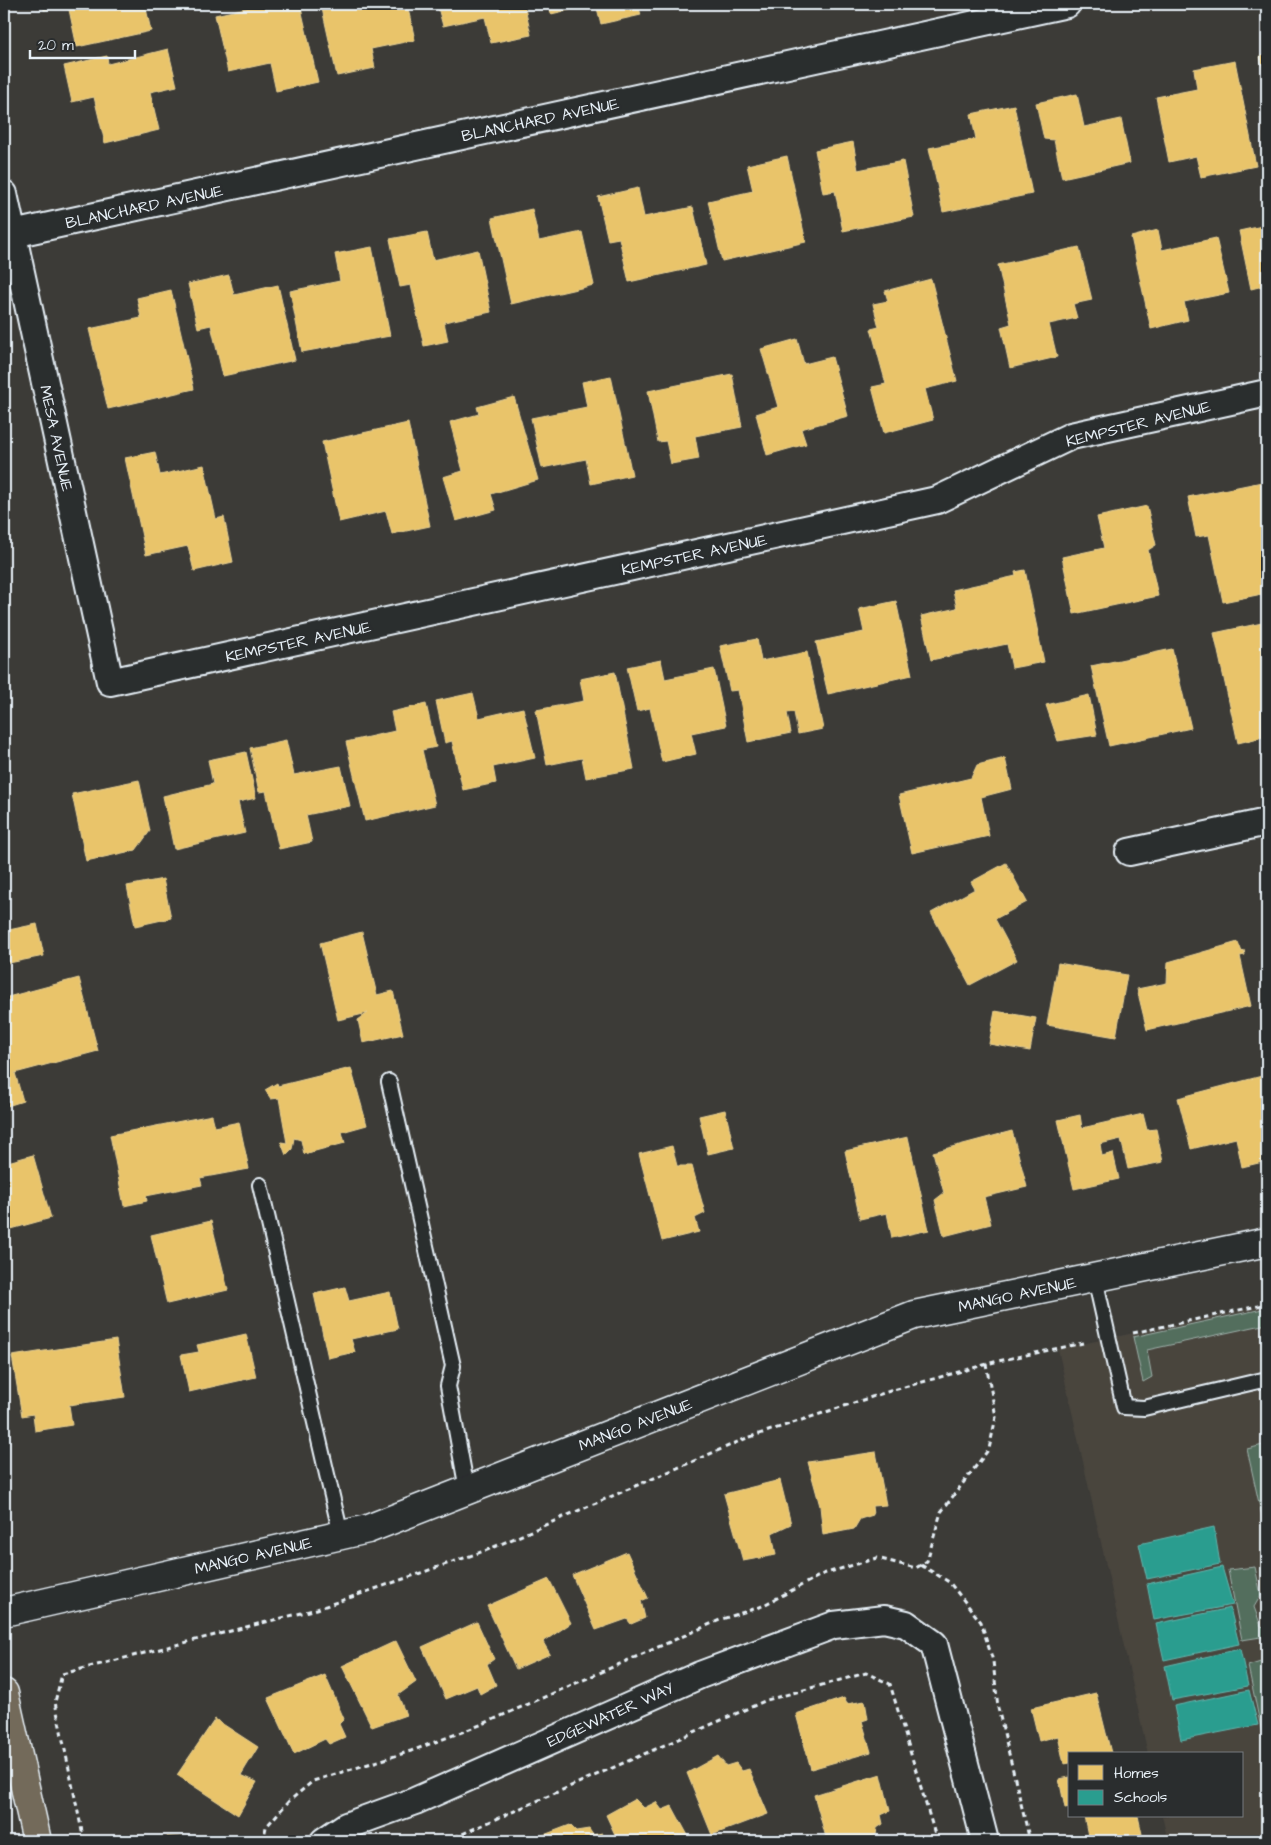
<svg xmlns="http://www.w3.org/2000/svg" width="1271" height="1845" viewBox="0 0 1271 1845" font-family="'Architects Daughter',sans-serif">
  <rect width="100%" height="100%" fill="#3c3b37"/>
  <filter id="ink" filterUnits="userSpaceOnUse"><feTurbulence type="fractalNoise" baseFrequency=".02" numOctaves="2"/><feDisplacementMap in="SourceGraphic" scale="10" xChannelSelector="R" yChannelSelector="G"/><feConvolveMatrix kernelMatrix="1 2 1 2 8 2 1 2 1" color-interpolation-filters="sRGB"/></filter>
  <g filter="url(#ink)">
    <path fill="#49453e" d="M1267,1305v536h-99l-6,-25h80v-62h-94l-90,-405z"/>
    <path fill="#536e5d" stroke="#9eb0aa" d="M1267,1308v16l-120,26 5,27 -9,5 -10,-45z
      M1267,1444v86h-2l-18,-81z
      M1255,1567l6,28 -7,12 7,19 6,2v8l-25,4 -14,-70z
      M1267,1660v97l-19,-91z"/>
    <path fill="#e9c46a" stroke="#e9d295" d="M43,4h102l6,27 -74,16 -9,-42 -24,5z
      M264,4h36l18,78 -42,9 -6,-28 -42,9 -13,-57z
      M321,4h86l8,36 -44,9 4,19 -38,8z
      M437,4h87l7,31 -40,8 -6,-26 -42,9z
      M549,4h89l3,11 -40,9 -5,-20 -45,10z
      M168,49l9,37 -27,6 9,38 -54,13 -11,-46 -22,5 -8,-36 43,-10 1,8z
      M1267,55v34l-7,-33z
      M1235,61l21,105 -55,11 -5,-21 -27,6 -13,-65 41,-8 -3,-20z
      M1077,94l7,33 37,-8 9,44 -68,15 -8,-38 -10,-1 -8,-36z
      M1014,105l18,89 -89,18 -14,-64 47,-9 -5,-25z
      M853,142l5,28 45,-9 11,56 -71,14 -8,-40 -12,2 -8,-43z
      M787,156l19,86 -84,19 -14,-60 45,-10 -6,-26z
      M638,188l6,29 49,-10 13,58 -77,17 -10,-44 -11,2 -10,-43z
      M532,209l7,32 43,-9 12,53 -83,19 -19,-86z
      M1267,225v60l-16,4 -12,-58z
      M1158,230l4,20 54,-12 13,55 -45,9 4,18 -37,9 -20,-92z
      M427,232l6,28 45,-10 13,62 -47,10 4,19 -24,5 -13,-61 -11,2 -10,-48z
      M372,247l18,89 -88,16 -12,-61 50,-10 -5,-27z
      M1079,247l13,53 -19,4 4,14 -28,6 8,33 -47,11 -9,-41 10,-3 -13,-59z
      M229,275l5,20 44,-10 17,75 -72,16 -12,-51 -13,3 -10,-44z
      M931,279l26,102 -32,8 8,31 -49,13 -12,-46 14,-3 -15,-55 8,-2 -6,-23 15,-3 -3,-10z
      M171,290l23,99 -86,20 -19,-80 52,-11 -4,-20z
      M797,339l7,25 28,-7 16,59 -47,13 5,15 -39,11 -11,-41 22,-7 -17,-58z
      M732,374l10,53 -47,9 4,23 -28,5 -5,-23 -8,1 -10,-51z
      M611,376l21,99 -41,9 -5,-25 -44,9 -11,-50 56,-11 -5,-25z
      M514,397l24,83 -47,14 5,16 -40,11 -13,-44 20,-6 -13,-49 29,-8 -2,-7z
      M408,423l22,103 -38,8 -6,-23 -47,11 -17,-80z
      M155,452l5,23 44,-10 12,54 8,-2 9,45 -39,9 -6,-25 -42,9 -21,-97z
      M1267,481v78l-6,2 6,32 -44,9 -14,-67 -13,2 -8,-40z
      M1147,506l9,39 -8,5 10,46 -84,18 -12,-57 42,-9 -7,-31z
      M1025,570l19,92 -32,6 -5,-24 -76,16 -10,-44 36,-8 -4,-18 63,-14 -1,-4z
      M896,601l16,74 -84,19 -12,-52 48,-10 -5,-23z
      M1267,622v114l-29,7 -24,-110z
      M757,639l4,22 46,-9 16,77 -25,5 -4,-22 -7,1 4,20 -43,9 -10,-52 -8,1 -10,-45z
      M1172,649l19,79 -82,18 -18,-80z
      M661,660l4,19 49,-10 12,57 -35,7 5,21 -34,8 -12,-54 -13,3 -10,-44z
      M615,672l19,97 -48,9 -4,-20 -35,7 -11,-55 48,-9 -4,-22z
      M473,693l6,25 44,-10 12,50 -42,9 3,16 -33,7 -11,-49 -7,2 -9,-42z
      M1089,695l8,40 -39,6 -12,-36z
      M426,704l10,43 -14,3 13,55 -70,16 -19,-79 49,-11 -4,-19z
      M286,740l8,35 47,-9 9,40 -44,9 6,27 -33,7 -13,-58 -7,1 -9,-44z
      M246,752l10,46 -18,4 7,31 -71,16 -11,-53 50,-12 -5,-24z
      M1005,758l7,31 -31,8 8,39 -77,17 -13,-58 72,-17 6,-13z
      M139,780l11,51 -14,19 -50,11 -14,-67z
      M1006,863l21,39 -32,17 22,41 -47,25 -39,-72 44,-24 -4,-7z
      M163,879l8,39 -36,8 -8,-40z
      M37,924l7,32 -40,8v-33z
      M362,932l15,63 16,-4 10,43 -40,9 -5,-23 10,-7 -30,7 -18,-77z
      M1238,942l4,10 2,-2 1,5 -5,1 11,50 -104,24 -10,-41 30,-6 1,-21z
      M1058,963l69,12 -11,62 -69,-12z
      M79,978l19,73 -83,22 8,28 -19,6v-109z
      M995,1011l41,7 -6,33 -41,-7z
      M351,1068l16,57 -25,7 3,11 -41,11 -3,-14 -7,-2 -2,11 -6,6 -5,-13 6,1 -8,-45 -8,1 -6,-9 12,-7 1,3z
      M1262,1076l5,23v62l-25,6 -6,-29 -45,11 -13,-51z
      M725,1110l9,38 -26,6 -9,-38z
      M1143,1114l4,16 9,-1 7,33 -35,7 -7,-30 -21,5 2,12 11,-3 6,26 -45,10 -16,-69 22,-5 2,13z
      M212,1115l3,12 24,-5 10,47 -49,9 2,7 -56,11 1,5 -23,5 -14,-71z
      M1012,1131l15,56 -43,10 7,27 -47,12 -9,-36 9,-7 -11,-41z
      M908,1137l21,93 -37,8 -5,-25 -27,6 -15,-68z
      M672,1146l5,20h15l13,47 -10,5 4,14 -37,9 -23,-87z
      M33,1155l18,63 -47,13v-68z
      M211,1221l17,69 -61,14 -16,-69z
      M345,1287l4,14 41,-9 8,37 -47,10 4,13 -27,6 -14,-64z
      M246,1334l10,43 -67,15 -8,-37 18,-3 -2,-7z
      M116,1340l9,57 -56,8 3,20 -37,6 -2,-17 -11,2 -10,-60z
      M876,1452l10,53 -14,1 1,9 -13,4 -6,10 -31,6 -3,-29 -12,-44z
      M780,1480l11,44 -19,9 4,22 -33,6 -19,-67z
      M627,1552l21,46 -7,3 4,17 -14,6 -4,-5 -31,11 -24,-55z
      M549,1579l22,44 -28,19 7,12 -34,15 -29,-63z
      M477,1622l17,37 -7,5 9,21 -16,9 -3,-8 -31,13 -24,-52z
      M396,1641l20,41 -18,13 8,20 -34,12 -30,-61z
      M325,1675l19,44 -5,5 6,13 -16,7 -4,-5 -31,15 -26,-56z
      M1096,1693l15,60 -41,1v9l-6,1 -6,-28 -19,5 -8,-33z
      M844,1698l3,6 18,-3 3,18 -6,2 9,31 -60,17 -15,-55z
      M215,1719l43,28 -17,28 16,7 -19,33 -61,-40z
      M718,1756l8,10 10,-3 6,8 7,-2 19,45 -56,21 -25,-62z
      M881,1774l9,37 -9,4 2,9 -6,4 -1,7 -15,6h-34l-13,-46z
      M1070,1777v30l-5,1 -6,-29z
      M635,1799l9,9 12,-6 6,8 10,-4 19,35h-73l-12,-26z
      M1084,1816h54l4,18 -38,7h-15z
      M570,1825l6,6 13,-2 4,6 9,-2 3,8h-67l-2,-3z
      M167,1837l56,3v1h-57z"/>
    <path fill="#2a9d8f" stroke="#63b6ae" d="M1214,1527l6,37 -73,15 -8,-35z
      M1222,1567l11,38 -79,15 -7,-36z
      M1230,1608l9,36 -75,16 -8,-36z
      M1240,1649l8,37 -76,14 -7,-34z
      M1249,1690l9,35 -77,15 -7,-34z"/>
    <g fill="none" stroke-linecap="round" stroke-linejoin="round">
      <g stroke="#e8f1f8" stroke-width="18">
        <path id="service" d="M389,1082l64,284 -5,20 19,104
          M260,1185l81,350
          M1095,1278l29,129 20,1 123,-29"/>
      </g>
      <g stroke="#e8f1f8" stroke-width="30">
        <path id="minor" d="M4,194l106,488 827,-182 134,-64 196,-43
          M13,234l1054,-230
          M1129,852l138,-30
          M324,1841l22,-15 69,-25 285,-126 134,-50 50,-6 22,5 28,20 51,197"/>
      </g>
      <g stroke="#e8f1f8" stroke-width="31">
        <path id="tertiary" d="M4,1612l364,-83 546,-214 353,-73"/>
      </g>
      <g stroke="#e8f1f8" stroke-width="31">
        <path id="primary" d="M4,1693l33,148"/>
      </g>
      <path stroke="#e8f1f8" stroke-width="3" stroke-dasharray="5 4" stroke-linecap="butt" d="M1133,1333l134,-29
        M921,1565l28,17 32,40 12,39 5,47 32,133
        M84,1841l-29,-139 7,-28 255,-65 170,-59 260,-112 143,-47 108,-30 85,-18
        M263,1841l3,-14 22,-25 25,-21 98,-30 72,-27 239,-105 38,-12 63,-33 54,-16 39,10 11,-7 14,-49 48,-63 7,-32 -10,-53
        M446,1841l321,-141 99,-27 24,11 47,157"/>
      <use href="#service" stroke="#2a2d2e" stroke-width="14"/>
      <use href="#minor" stroke="#2a2d2e" stroke-width="26"/>
      <use href="#tertiary" stroke="#2a2d2e" stroke-width="28"/>
      <use href="#primary" stroke="#736b5a" stroke-width="28"/>
    </g>
  </g>
  <g text-anchor="middle" stroke-width="5" stroke-linejoin="round" paint-order="stroke">
    <g font-size="16" fill="#e8f1f8" stroke="#2a2d2e">
      <text transform="translate(540 119) rotate(-12)" y="6">BLANCHARD AVENUE</text>
      <text transform="translate(144 206) rotate(-12)" y="6">BLANCHARD AVENUE</text>
      <text transform="translate(1138 423) rotate(-14)" y="6">KEMPSTER AVENUE</text>
      <text transform="translate(57 438) rotate(78)" y="6">MESA AVENUE</text>
      <text transform="translate(694 554) rotate(-12)" y="6">KEMPSTER AVENUE</text>
      <text transform="translate(298 641) rotate(-12)" y="6">KEMPSTER AVENUE</text>
      <text transform="translate(1017 1294) rotate(-12)" y="6">MANGO AVENUE</text>
      <text transform="translate(635 1424) rotate(-21)" y="6">MANGO AVENUE</text>
      <text transform="translate(253 1555) rotate(-13)" y="6">MANGO AVENUE</text>
      <text transform="translate(610 1714) rotate(-24)" y="6">EDGEWATER WAY</text>
    </g>
  </g>
  <rect width="1271" height="1845" fill="none" stroke="#2a2d2e" stroke-width="20"/>
  <rect x="10" y="10" width="1251" height="1825" fill="none" stroke="#e8f1f8" stroke-width="2" filter="url(#ink)"/>
  <rect x="1068" y="1752" width="175" height="65" fill="#2a2d2e" stroke="#767b7f"/>
  <rect x="1078" y="1765" width="25" height="15" fill="#e9c46a" stroke="#767b7f"/>
  <text x="1114" y="1778" font-size="15" fill="#e8f1f8">Homes</text>
  <rect x="1078" y="1790" width="25" height="15" fill="#2a9d8f" stroke="#767b7f"/>
  <text x="1114" y="1802" font-size="15" fill="#e8f1f8">Schools</text>
  <path d="M30 50v8h105v-8" fill="none" stroke="#e8f1f8" stroke-width="2.5"/>
  <text x="38" y="50" font-size="15" fill="#e8f1f8" stroke="#2a2d2e" stroke-width="4" paint-order="stroke">20 m</text>
</svg>
